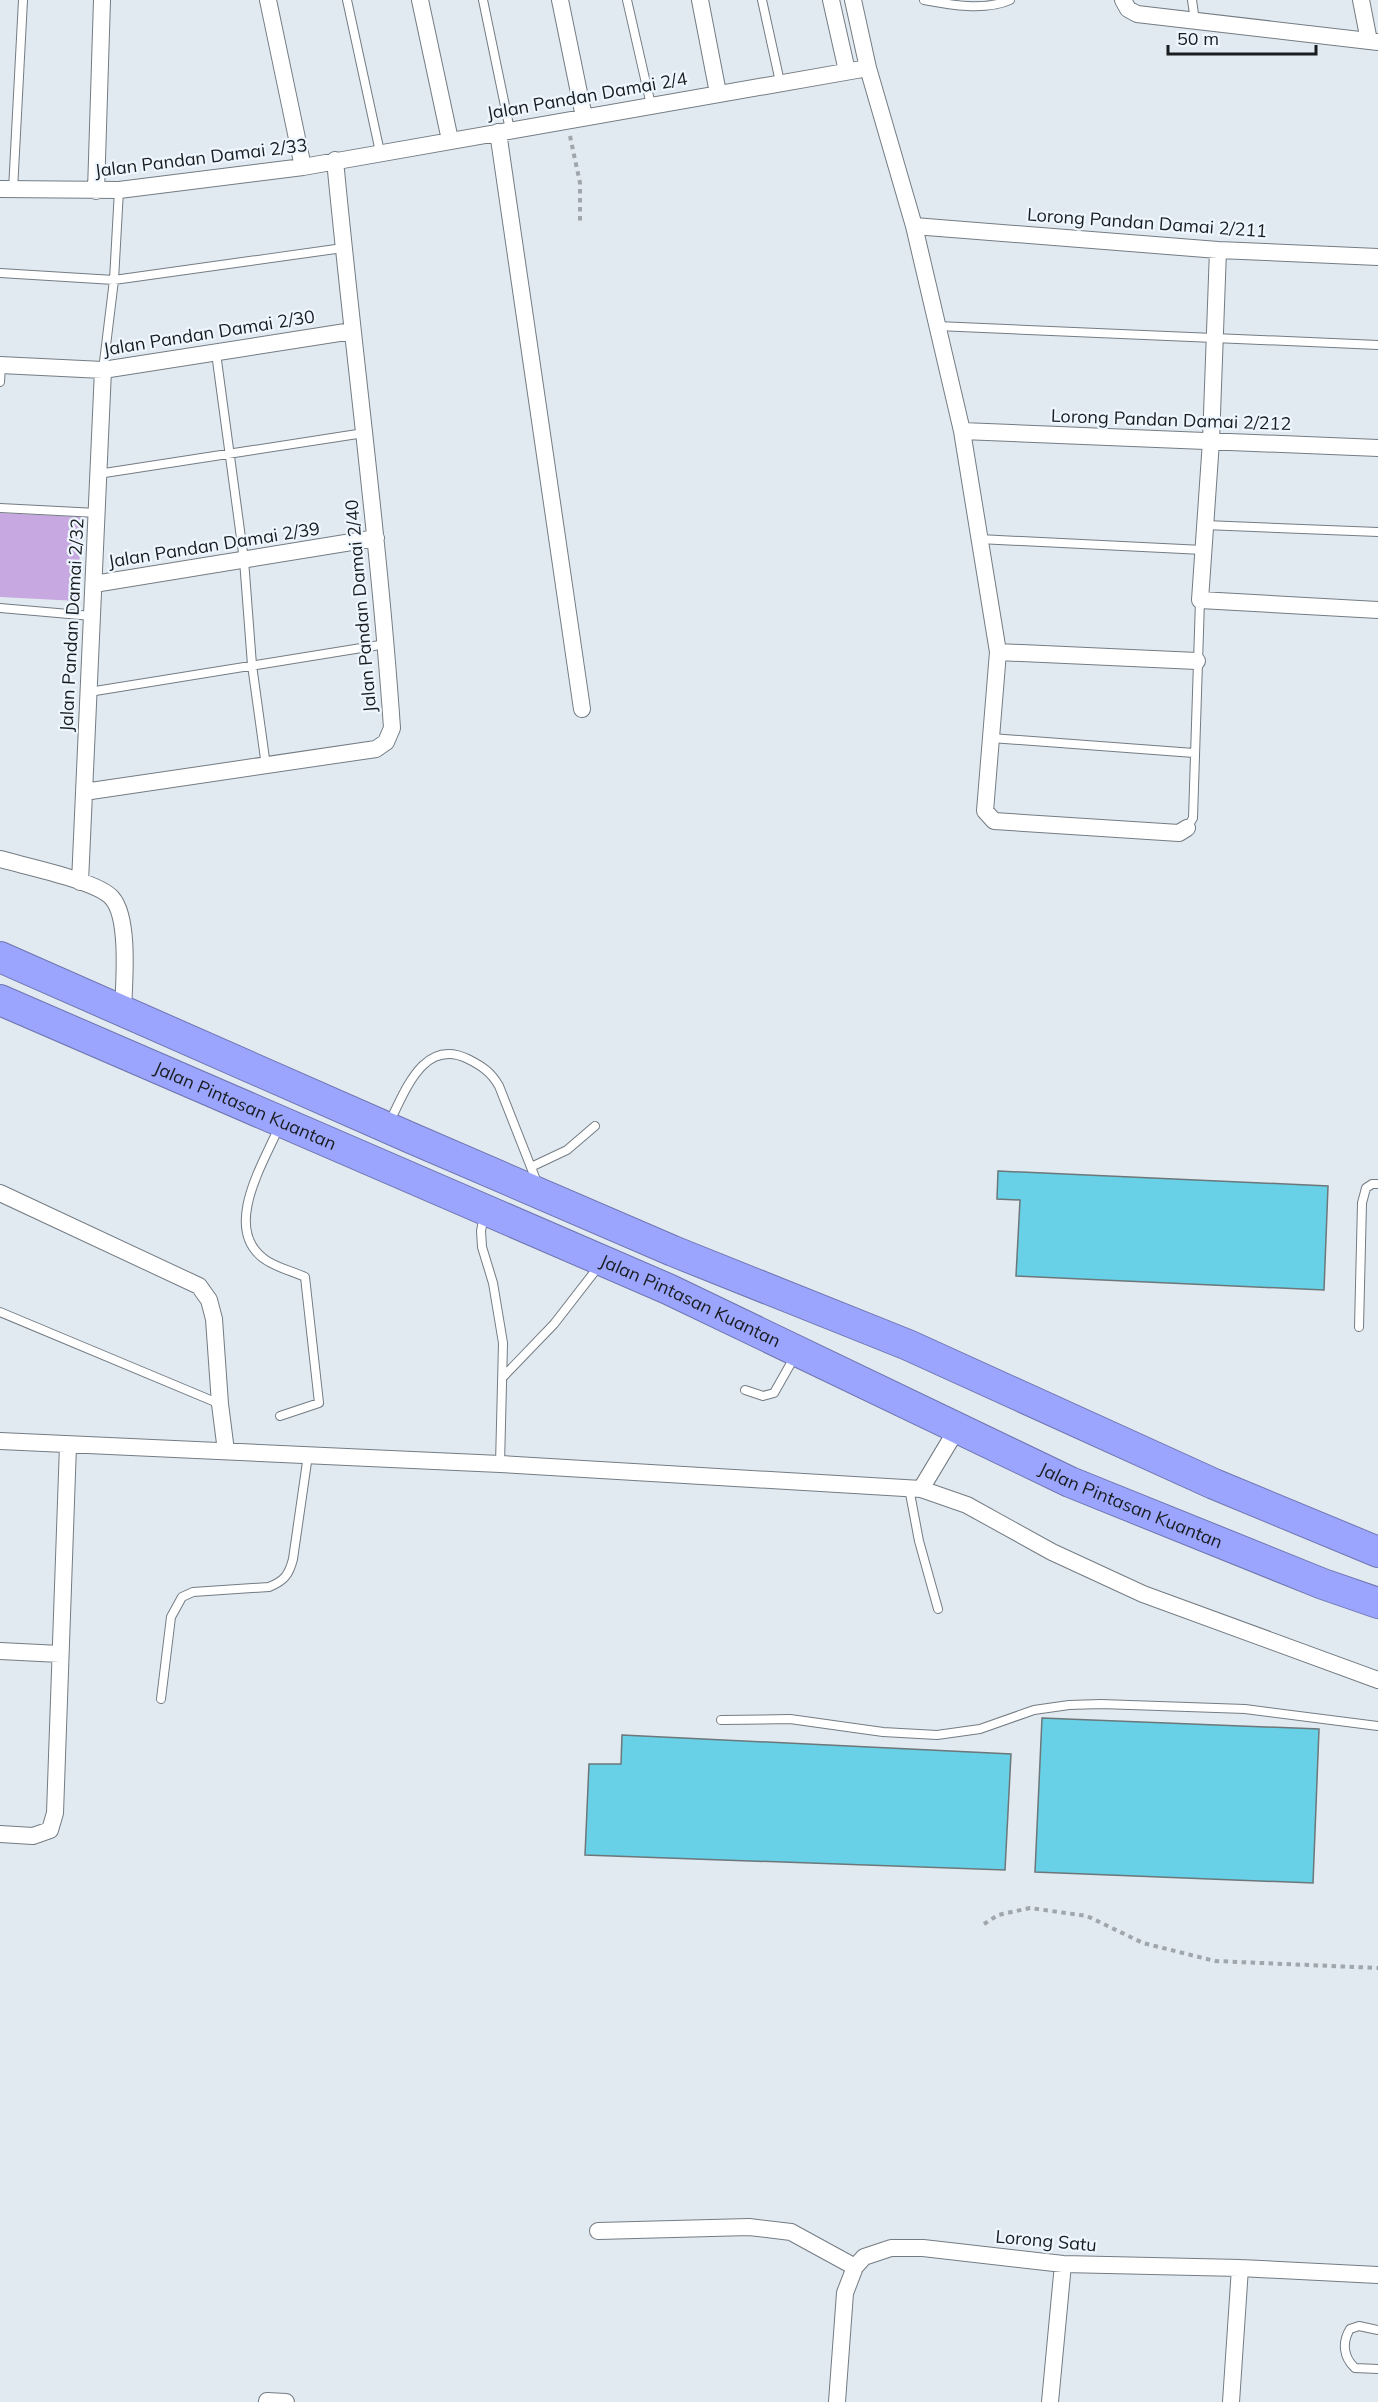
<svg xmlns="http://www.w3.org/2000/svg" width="1378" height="2402" viewBox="0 0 1378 2402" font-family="Mulish,sans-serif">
  <rect width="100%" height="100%" fill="#e1e9f1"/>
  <path fill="#c8a8e0" d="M0,513l81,4 -3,84 -78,-4z"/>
  <path fill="#69d1e7" stroke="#6b7779" stroke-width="1.5" d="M998,1171l330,15 -4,104 -308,-14 4,-76 -23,-1z
    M1042,1718l277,11 -6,154 -278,-11z
    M622,1735l389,19 -6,116 -420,-15 4,-91h32z"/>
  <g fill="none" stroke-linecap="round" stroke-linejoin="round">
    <g stroke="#747c83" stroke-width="10">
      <path id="lane" d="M347,0l33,152
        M483,0l27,130
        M627,0l24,105
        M762,0l18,82
        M924,0c27,5 61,11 86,0
        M1192,0l3,21
        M13,190l10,-190
        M0,273l114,7 229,-32
        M937,326l441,19
        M216,353l28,207 8,105 14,101
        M103,370l11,-90 5,-90
        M0,382l1,-17
        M98,474l266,-41
        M0,508l97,5
        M1205,525l173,7
        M979,539l224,11
        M0,608l92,8
        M89,692l297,-48
        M991,738l203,15
        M1187,828l6,-10 7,-218
        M389,1123c16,-31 34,-86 79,-64 14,7 23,13 31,27l39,99
        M279,1127c-16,37 -56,100 -16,131 11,9 29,13 42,19l14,126 -39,13
        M531,1167l36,-17 28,-24
        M484,1215l-3,16 1,16 11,36 10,60 -3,121
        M0,1312l220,92
        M1359,1327l3,-124 4,-15 6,-4h6
        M504,1376l50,-52 45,-58
        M745,1390l18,6 11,-3 21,-37
        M909,1488l10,53 19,68
        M161,1699l10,-82 11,-20 11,-5 76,-5c15,-6 20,-12 24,-28l15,-104
        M721,1720l69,-1 93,13 54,3 43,-6 54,-19 35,-5 32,-1 144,5 133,17
        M1378,2330l-19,-4 -9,3c-8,13 -7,28 5,39l23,1"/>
    </g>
    <g stroke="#747c83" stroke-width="18">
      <path id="street" d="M268,0l35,167
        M420,0l30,140
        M560,0l24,117
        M700,0l18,93
        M831,0l16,71
        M853,0l15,68 46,158 48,205 36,221 -13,159 9,10 185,12 8,-5
        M1123,0l5,9 9,5 241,28
        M1361,0l8,41
        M498,132l84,577
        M0,189l119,1 184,-23 565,-99
        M96,191l6,-191
        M914,226l304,24 160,7
        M1218,250l-7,191 -11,159 178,10
        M0,365l103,5 249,-39
        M962,431l416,17
        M94,584l282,-46
        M998,652l199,9
        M84,792l292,-43 10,-7 6,-14c-13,-189 -39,-378 -57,-568
        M0,859c24,7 98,22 112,39 18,20 12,86 11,112
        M80,882l23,-512
        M0,1193l199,93 10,14 5,19 6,85 6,47
        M0,1441l500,23 421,25 36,-60
        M921,1489l46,16 85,47 91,42 235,86
        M0,1651l60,3
        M0,1834l33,2 17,-6 5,-17 13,-368
        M598,2231l151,-4 42,5 64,35
        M267,2401l19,1
        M837,2402l8,-109 10,-26 9,-10 27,-9h32l140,16 177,4 138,7
        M1050,2402l13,-138
        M1231,2402l9,-134"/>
    </g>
    <g stroke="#6e75af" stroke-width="32">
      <g id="highway">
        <path d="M0,957l411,181 262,113 235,94 306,139 164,68"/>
        <path id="s1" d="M0,1000l668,289 402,193 253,102 55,19"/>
      </g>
    </g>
    <path stroke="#9fa6ac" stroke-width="4" stroke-dasharray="4.5 4.5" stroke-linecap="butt" d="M570,136l10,47v42
      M984,1924l14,-9 32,-7 57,8 56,27 72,18 163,7"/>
    <use href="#lane" stroke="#fff" stroke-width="8"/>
    <use href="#street" stroke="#fff" stroke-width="16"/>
    <use href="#highway" stroke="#9ba5fd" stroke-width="30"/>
  </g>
  <g text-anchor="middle" stroke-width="4.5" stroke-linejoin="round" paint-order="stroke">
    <g font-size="18" fill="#191d1f" stroke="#eef7ff">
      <text transform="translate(587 96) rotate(-10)" y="6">Jalan Pandan Damai 2/4</text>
      <text transform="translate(201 158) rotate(-7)" y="6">Jalan Pandan Damai 2/33</text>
      <text transform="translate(1147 223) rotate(4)" y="6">Lorong Pandan Damai 2/211</text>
      <text transform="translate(209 333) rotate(-9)" y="6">Jalan Pandan Damai 2/30</text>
      <text transform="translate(1171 420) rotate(2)" y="6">Lorong Pandan Damai 2/212</text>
      <text transform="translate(214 545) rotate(-9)" y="6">Jalan Pandan Damai 2/39</text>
      <text transform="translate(361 606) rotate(-95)" y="6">Jalan Pandan Damai 2/40</text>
      <text transform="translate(72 625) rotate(-87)" y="6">Jalan Pandan Damai 2/32</text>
      <text dy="6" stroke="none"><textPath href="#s1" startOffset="267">Jalan Pintasan Kuantan</textPath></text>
      <text dy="6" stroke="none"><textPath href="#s1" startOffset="753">Jalan Pintasan Kuantan</textPath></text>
      <text dy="6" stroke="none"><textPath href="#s1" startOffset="1239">Jalan Pintasan Kuantan</textPath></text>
      <text transform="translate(1046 2241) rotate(5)" y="6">Lorong Satu</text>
    </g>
  </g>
  <path d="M1168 45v9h148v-9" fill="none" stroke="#191d1f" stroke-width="3"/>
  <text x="1177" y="45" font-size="18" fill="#191d1f" stroke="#eef7ff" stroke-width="4.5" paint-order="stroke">50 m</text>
</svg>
